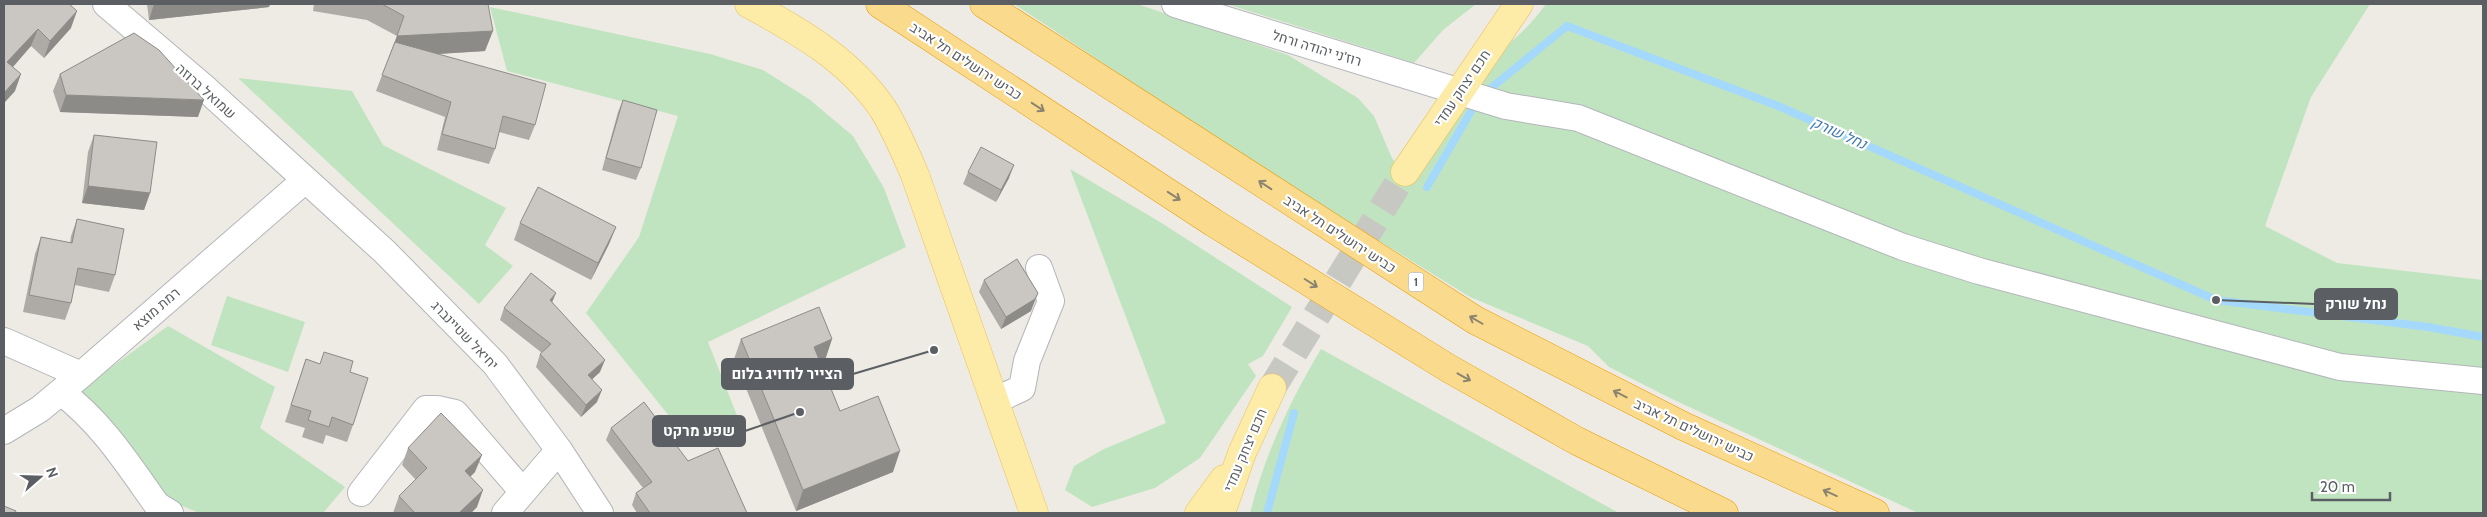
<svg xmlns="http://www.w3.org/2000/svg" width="2487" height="517" viewBox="0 0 2487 517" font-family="Cabin,Heebo,sans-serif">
  <rect width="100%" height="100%" fill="#edebe3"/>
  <path fill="#c1e4c0" d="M1014,4h123l151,51 70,43 16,18 18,42 6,8 105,-118c17,-13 30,-26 43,-44h824l-59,93 -46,129 72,37 146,17v233h-565l-246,-114 -63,-32 -21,-21 -118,-49 -215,-133z
    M1227,4h249l-33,26 -29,33z
    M490,7l220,47 53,16 46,29 44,37 31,52 22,59 -198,95 32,81 -49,20 -105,-130 53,-76 39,-121 -171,-45z
    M238,78l114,13 31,54 123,63 -21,37 28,21 -34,38z
    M1070,169l90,53 132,85 -29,49 -15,8 8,12 -56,82 -45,30 -63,19 -27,-17 9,-24 30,-17 62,-26z
    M227,296l78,26 -17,50 -77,-27z
    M168,326l107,61 -15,41 85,59 -22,26h-124l-35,-15 -87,-106z
    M1321,349l298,164h-369c15,-59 40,-112 71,-164z"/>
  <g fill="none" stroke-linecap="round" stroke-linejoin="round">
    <path stroke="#a4d9fc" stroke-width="8" d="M1485,93l82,-67 211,80 438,194 212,27 55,10
      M1427,187l50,-86
      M1267,513l27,-100"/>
    <path stroke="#c8c8c3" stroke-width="28" stroke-dasharray="28 14" stroke-linecap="butt" d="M1272,388l133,-216"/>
    <g stroke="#b3b6ba" stroke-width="28">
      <path id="minor" d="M106,4l101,86 177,161 111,113 64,86 41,63
        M1175,4l331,102 72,12 325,129 76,24 361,96 143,14
        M4,341l77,34
        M61,392c41,31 66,71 96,113l13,8
        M994,401l28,-13 5,-27 24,-60 -12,-33
        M4,431l36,-22 41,-34 223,-194
        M361,493l65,-84h11l18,4 68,79
        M505,513l54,-63"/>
    </g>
    <g stroke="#edc05c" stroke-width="29">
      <path id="major" d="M749,4c50,27 101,56 134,105 13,21 22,43 32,66l119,338
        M1405,172l114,-168
        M1199,513l25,-34
        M1221,513l21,-60 30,-65"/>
    </g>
    <g stroke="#e99b07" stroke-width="29">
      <path id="highway" d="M880,4l334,219 234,145 129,73 147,72
        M984,4l491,316 208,106 192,87"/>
    </g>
    <use href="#minor" stroke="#fff" stroke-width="26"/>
    <use href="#major" stroke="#fceca8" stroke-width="28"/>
    <use href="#highway" stroke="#fadb8d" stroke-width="28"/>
  </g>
  <path fill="#aeaba7" d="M4,4l67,24 -27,30 -13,-12 -18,21 2,24 -11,12z
    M147,4h123l-1,3 -120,13z
    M314,4h174l-3,47 -47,3 97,71 -6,15 -30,-8 -4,17 -6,15 -52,-14 8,-33 -69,-26 21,-55 -30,-16 -54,-9z
    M60,74l138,43 -138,-5 -7,-21z
    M623,100l18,68 -5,12 -34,-10 16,-58z
    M94,135l56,58 -6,17 -62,-7 6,-51z
    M968,172l41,6 -13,24 -33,-18z
    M77,219l38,56 -6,17 -34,-7 -4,18 -6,17 -42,-8 12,-58 6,-17 29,6 1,-7z
    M520,223l96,4 -7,17 -18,36 -77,-40z
    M984,280l47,31 -30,18 -22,-37z
    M552,302l48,70 -8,7 5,23 -16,15 -45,-50 4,-13 2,-1 -42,-33 4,-12z
    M741,339h91l-7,21 -5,2 20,49 53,61 -97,39 -62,-152z
    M306,359l14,5 30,8 3,53 -6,17 -21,-7 -3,9 -21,-7 3,-9 -20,-6z
    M611,428l77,33 59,52h-110l-5,-8 4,-12 7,-5 -37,-48z
    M408,448l67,24 -5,5 7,30 -6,6h-78l6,-17 17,-16 -14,-15z"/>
  <path fill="#8d8b88" d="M154,4h116l-1,3 -120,13z
    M77,11l-6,17 -27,30 6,-17z
    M38,29l-7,17 -27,31 3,-15z
    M493,31l-8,20 -96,6 8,-21z
    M21,74l-6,17 -11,12v-10z
    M66,95l138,5 -6,17 -138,-5z
    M1014,165l-5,13 -13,24 5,-12z
    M88,186l62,7 -6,17 -62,-7z
    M616,227l-7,17 -18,36 7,-17z
    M556,293l-5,12 -1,-5z
    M1038,293l-7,18 -30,18 5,-12z
    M832,339l-7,21 -18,7 7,-20z
    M605,360l-5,12 -16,15 4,-12z
    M602,390l-5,12 -16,15 5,-12z
    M900,451l-7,21 -97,39 7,-21z
    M482,455l-7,17 -17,16 7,-17z
    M483,490l-6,17 -6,6h-12z"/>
  <path fill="#cac7c2" stroke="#8d8b88" d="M4,4h65l8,7 -27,30 -12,-12 -31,33 14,12 -17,19z
    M382,4h106l5,27 -96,5 7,-20z
    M134,33l25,17 45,50 -138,-5 -6,-21z
    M395,42l151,42 -11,41 -32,-9 -8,33 -53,-15 9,-32 -69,-27z
    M623,100l34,10 -16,58 -35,-10z
    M94,135l63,7 -7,51 -62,-7z
    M981,147l33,18 -13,25 -33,-18z
    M538,187l78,40 -18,36 -78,-40z
    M77,219l47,10 -9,46 -37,-7 -7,35 -42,-8 12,-58 31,6z
    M1017,259l21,34 -3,6 -29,18 -22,-37z
    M531,273l25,20 -6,7 55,60 -17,15 14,15 -16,15 -46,-51 11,-10 -47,-36z
    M819,307l13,32 -18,8 26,64 38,-15 22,55 -97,39 -62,-151z
    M324,352l29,9 -3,11 18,6 -15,47 -21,-8 -3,10 -21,-7 3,-9 -20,-6 15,-46 14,5z
    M644,402l44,59 30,-13 29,65h-97l-14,-20 16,-11 -41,-54z
    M441,413l41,42 -17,16 18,19 -24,23h-46l1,-1 -15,-16 28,-28 -19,-20z
    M4,506l12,5 -1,2h-11z"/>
  <defs><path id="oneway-shaft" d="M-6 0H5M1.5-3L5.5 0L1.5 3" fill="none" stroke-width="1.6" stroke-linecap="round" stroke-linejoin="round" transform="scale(1.25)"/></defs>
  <g stroke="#8b8470">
    <use href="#oneway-shaft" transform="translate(1038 107) rotate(33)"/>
    <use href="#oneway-shaft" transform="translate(1265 185) rotate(-147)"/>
    <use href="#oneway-shaft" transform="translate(1174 196) rotate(33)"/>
    <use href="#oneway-shaft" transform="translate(1311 283) rotate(32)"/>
    <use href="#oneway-shaft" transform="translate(1476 320) rotate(-150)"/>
    <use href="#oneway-shaft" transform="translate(1464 377) rotate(29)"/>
    <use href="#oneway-shaft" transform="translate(1620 394) rotate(-153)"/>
    <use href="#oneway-shaft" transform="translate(1830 493) rotate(-156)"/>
  </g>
  <g text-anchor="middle" stroke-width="4.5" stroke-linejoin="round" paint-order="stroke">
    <rect fill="#fff" stroke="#8c8f92" stroke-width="1" x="1408.5" y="272.5" width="15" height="19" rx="4"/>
    <g font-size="12" font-weight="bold" fill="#5b5f63">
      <text x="1416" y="286">1</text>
    </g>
    <g font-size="14" fill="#5b5f63" stroke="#fff">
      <text transform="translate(1317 48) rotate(17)" y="5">רוז'ני יהודה ורחל</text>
      <text transform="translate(966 61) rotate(33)" y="5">כביש ירושלים תל אביב</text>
      <text transform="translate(1462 88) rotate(-56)" y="5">חכם יצחק עמדי</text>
      <text transform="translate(206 91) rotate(42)" y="5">שמואל ברוזה</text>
      <text transform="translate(1340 234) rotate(33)" y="5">כביש ירושלים תל אביב</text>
      <text transform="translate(156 309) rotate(-41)" y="5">רמת מוצא</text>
      <text transform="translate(465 335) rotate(46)" y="5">יחיאל שטיינברג</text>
      <text transform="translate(1694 430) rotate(25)" y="5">כביש ירושלים תל אביב</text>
      <text transform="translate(1245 450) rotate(-67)" y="5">חכם יצחק עמדי</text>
    </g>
    <g font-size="15" font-style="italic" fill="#4279ae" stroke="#fff">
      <text transform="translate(1839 133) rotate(24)" y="5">נחל שורק</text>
    </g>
  </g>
  <path fill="none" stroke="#5b5f63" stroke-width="2" d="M2216 300L2315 304M934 350L853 374M800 412L745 431"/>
  <g fill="#5b5f63" stroke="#fff" stroke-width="2">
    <circle cx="2216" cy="300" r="5"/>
    <circle cx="934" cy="350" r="5"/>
    <circle cx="800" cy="412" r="5"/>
  </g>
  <g fill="#5b5f63" stroke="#5b5f63" stroke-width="2">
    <rect x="2315" y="289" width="82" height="30" rx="5"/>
    <rect x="722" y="359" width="131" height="30" rx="5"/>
    <rect x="653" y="416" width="92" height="30" rx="5"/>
  </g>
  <g font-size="15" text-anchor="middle" font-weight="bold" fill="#fff">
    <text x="2356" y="309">נחל שורק</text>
    <text x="787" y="379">הצייר לודויג בלום</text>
    <text x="699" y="436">שפע מרקט</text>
  </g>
  <rect width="2487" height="517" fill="none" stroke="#5b5f63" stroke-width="10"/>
  <g transform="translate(40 477) rotate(70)" stroke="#ffffff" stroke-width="4" paint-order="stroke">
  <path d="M0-4L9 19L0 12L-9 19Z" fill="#5b5f63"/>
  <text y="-8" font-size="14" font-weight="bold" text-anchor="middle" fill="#5b5f63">N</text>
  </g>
  <path d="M2312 492v8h78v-8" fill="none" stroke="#5b5f63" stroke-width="2.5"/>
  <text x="2320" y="492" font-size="15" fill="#5b5f63" stroke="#ffffff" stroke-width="4" paint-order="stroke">20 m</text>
</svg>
